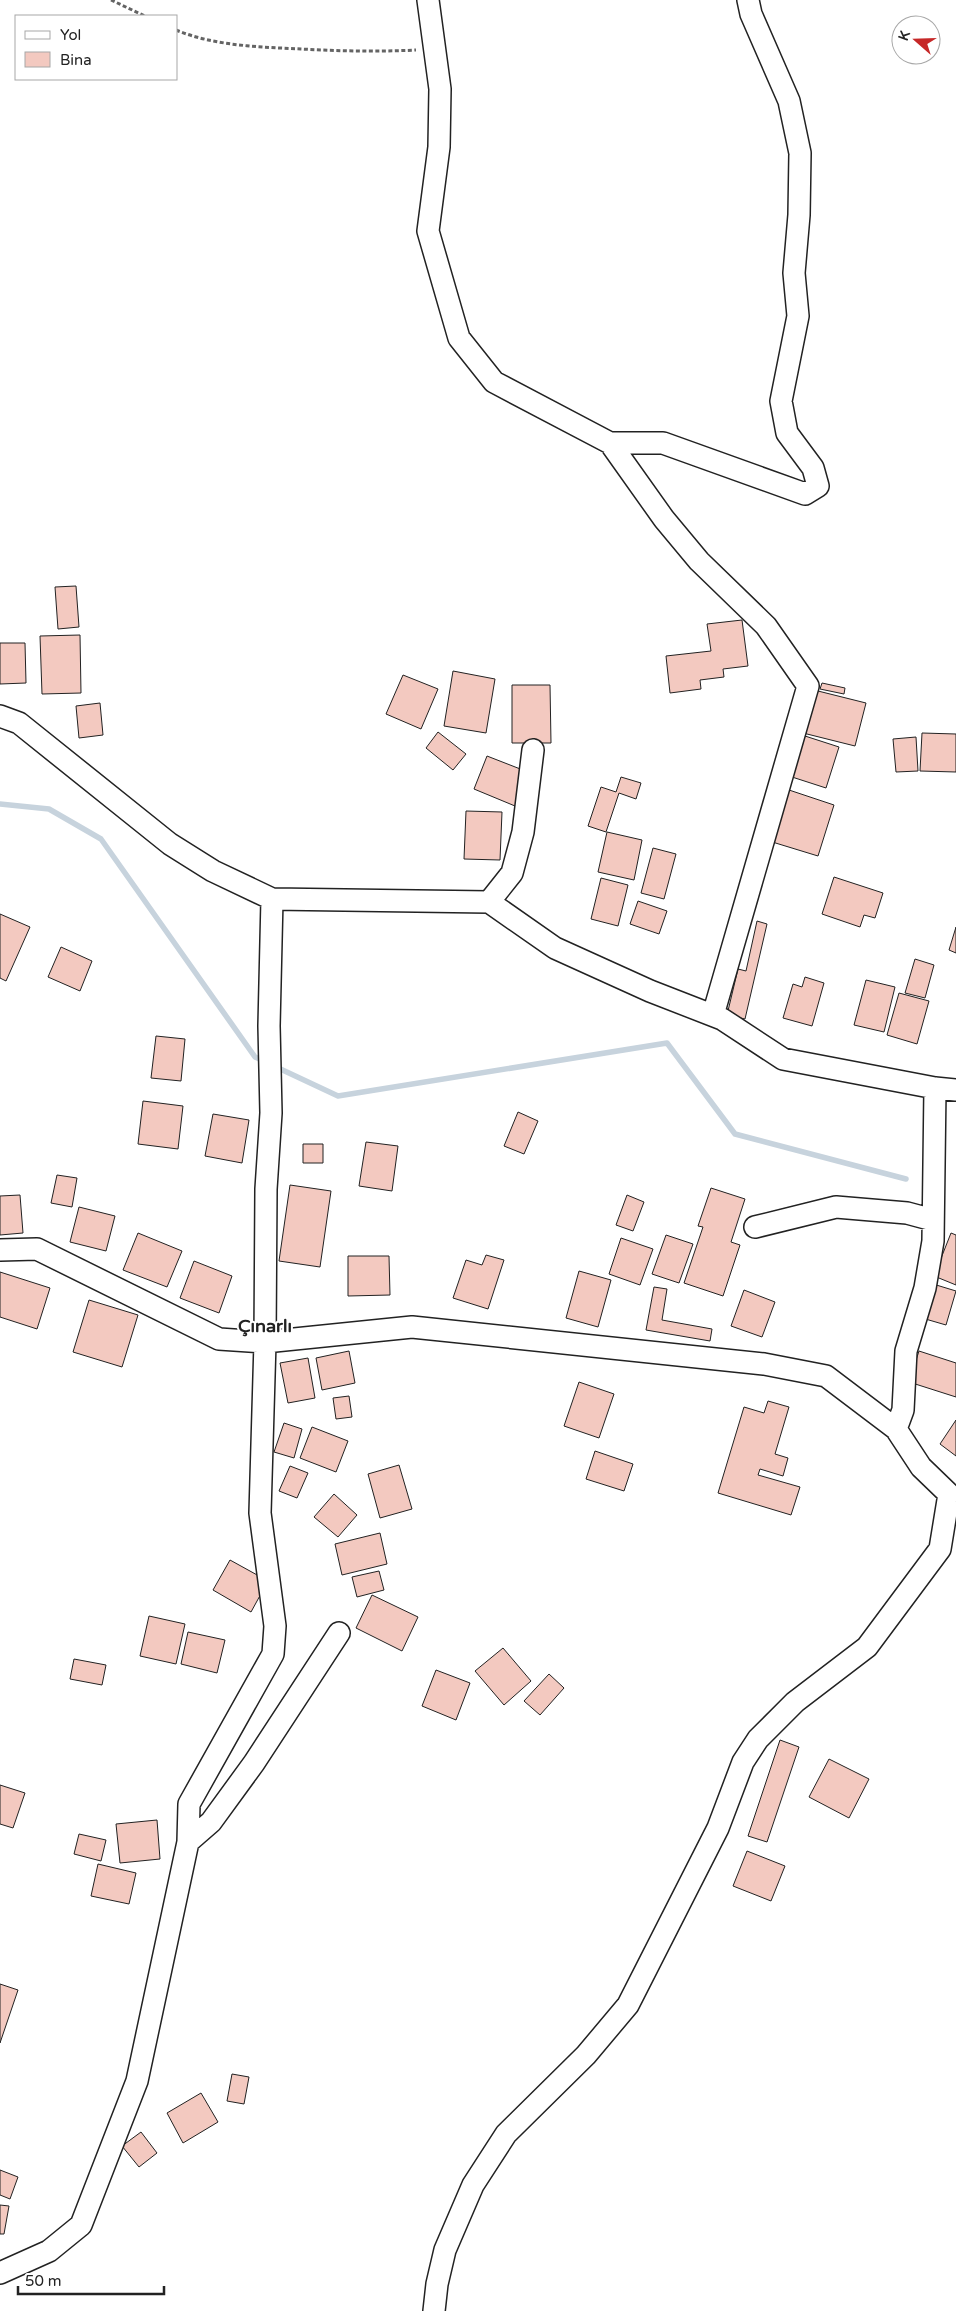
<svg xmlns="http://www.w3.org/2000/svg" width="956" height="2311" viewBox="0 0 956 2311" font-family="'Varela Round',sans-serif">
  <rect width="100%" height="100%" fill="#fff"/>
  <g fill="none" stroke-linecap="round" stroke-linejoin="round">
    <path stroke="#c7d3dd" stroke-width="5.5" d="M0,804l49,5 52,30 154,218 11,5
      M274,1066l64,30 329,-53 68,91 171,45"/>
  </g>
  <path fill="#f3c9c0" stroke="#222" d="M76,586l3,41 -21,2 -3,-42z
    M742,620l6,46 -25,3 1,8 -24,3 1,9 -31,4 -4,-37 45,-5 -4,-27z
    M80,635l1,58 -39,1 -2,-58z
    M0,643h25l1,40 -26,1z
    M453,671l42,8 -9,54 -42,-7z
    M403,675l35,14 -17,40 -35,-15z
    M822,683l23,5 -1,6 -24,-5z
    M512,685h38l1,58h-39z
    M814,690l52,13 -11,43 -52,-13z
    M100,703l3,32 -24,3 -3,-32z
    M438,732l28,22 -13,16 -27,-22z
    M922,733l34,1v38l-36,-1z
    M805,736l34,11 -13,41 -34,-11z
    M916,737l2,34 -22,1 -3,-33z
    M487,756l41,16 -13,34 -41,-17z
    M621,777l20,6 -5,16 -17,-6 -13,39 -18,-6 13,-39 15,5z
    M786,789l48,16 -16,51 -49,-15z
    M466,811l36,1 -2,48 -36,-1z
    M607,832l35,8 -8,40 -36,-8z
    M653,848l23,6 -12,45 -23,-6z
    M834,877l49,16 -8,25 -11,-3 -4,12 -38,-13z
    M601,878l27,7 -10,41 -27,-7z
    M638,901l29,10 -8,23 -29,-10z
    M0,914l30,13 -24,54 -6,-3z
    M757,921l10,3 -22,95 -18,-4 11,-46 8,2z
    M956,927v26l-7,-3z
    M61,947l31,14 -12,30 -32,-14z
    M915,959l19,6 -9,33 -20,-5z
    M805,977l19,6 -12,43 -29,-8 10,-34 9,3z
    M866,980l29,7 -11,45 -30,-7z
    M899,993l30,8 -12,43 -30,-9z
    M156,1036l29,3 -4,42 -30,-3z
    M143,1101l40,5 -5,43 -40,-5z
    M518,1112l20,9 -14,33 -20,-8z
    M213,1114l36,6 -7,43 -37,-7z
    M366,1142l32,4 -6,45 -33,-5z
    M303,1144h20v19h-20z
    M57,1175l20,3 -5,29 -21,-4z
    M290,1185l41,6 -11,76 -41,-6z
    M711,1188l34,11 -14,43 9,3 -17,51 -39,-13 19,-56 -5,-1z
    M20,1195l3,38 -23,2v-39z
    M627,1195l17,7 -11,29 -17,-6z
    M79,1207l36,9 -9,35 -36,-9z
    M138,1233l44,18 -15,36 -44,-17z
    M951,1233l5,2v50l-22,-9z
    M666,1235l27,9 -14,39 -27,-9z
    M621,1238l32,11 -13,36 -31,-11z
    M486,1255l18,5 -16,49 -35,-11 13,-38 16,5z
    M348,1256h41l1,39 -42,1z
    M194,1261l38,15 -13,37 -39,-15z
    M579,1271l32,9 -13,47 -32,-9z
    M0,1272l50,16 -13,41 -37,-12z
    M933,1284l23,7 -10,34 -24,-7z
    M654,1287l13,2 -5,31 50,9 -2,12 -64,-11z
    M744,1290l31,12 -13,35 -31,-11z
    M89,1300l49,15 -16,52 -49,-15z
    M349,1351l6,32 -33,7 -6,-32z
    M919,1351l37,12v34l-47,-15z
    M308,1358l7,40 -27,5 -8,-40z
    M579,1382l35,12 -15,44 -35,-12z
    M349,1396l3,21 -16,2 -3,-21z
    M768,1401l21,6 -14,47 13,4 -5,18 -23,-7 -2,6 42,12 -9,28 -73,-22 26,-86 20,6z
    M956,1420v36l-16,-12z
    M284,1423l18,6 -8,29 -20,-6z
    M312,1427l36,14 -12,31 -36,-14z
    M595,1451l38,13 -9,27 -38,-12z
    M399,1465l13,44 -32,9 -12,-44z
    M290,1466l18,7 -11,25 -18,-7z
    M334,1494l23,21 -19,22 -24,-20z
    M380,1533l7,31 -45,11 -7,-31z
    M230,1560l38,21 -17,31 -38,-22z
    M379,1571l5,19 -27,7 -5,-20z
    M372,1595l46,22 -16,34 -46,-23z
    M149,1616l36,8 -9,40 -36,-8z
    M188,1632l37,8 -8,33 -36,-9z
    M503,1648l28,33 -27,24 -29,-34z
    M74,1659l32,6 -4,20 -32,-6z
    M436,1670l34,13 -14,37 -34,-14z
    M549,1674l15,14 -24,27 -16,-14z
    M780,1740l19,7 -32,95 -19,-6z
    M829,1759l40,20 -20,39 -40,-21z
    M0,1785l25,8 -12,35 -13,-4z
    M157,1820l3,39 -40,4 -4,-39z
    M79,1834l27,6 -5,21 -27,-7z
    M747,1851l38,15 -14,35 -38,-15z
    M98,1864l38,9 -7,31 -38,-8z
    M0,1984l18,6 -18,53z
    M232,2074l17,3 -5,27 -17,-3z
    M201,2093l17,29 -35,21 -16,-30z
    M141,2132l16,21 -18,14 -17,-21z
    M0,2170l18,7 -8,22 -10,-4z
    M0,2205l9,1 -5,28h-4z"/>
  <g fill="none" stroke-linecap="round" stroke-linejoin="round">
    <g stroke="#222" stroke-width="24">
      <path id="minor" d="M428,0l12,89 -1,58 -11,84 31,107 35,44 116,61 54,76 35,42 67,65 42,60 -95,329
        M610,443h53l142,51 13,-8 -5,-18 -26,-35 -6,-32 17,-85 -4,-43 5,-58 1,-62 -11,-52 -38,-87 -3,-14
        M0,716l19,7 151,121 43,27 59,28 217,3 66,46 95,43 72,28 61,40 152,29 21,2
        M489,902l23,-29 11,-41 10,-82
        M755,1227l81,-20 71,6 26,7
        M0,1250l37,-1 182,90 46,3 147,-15 352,37 62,12 70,53 25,38 28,27
        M896,1429l7,-19 3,-59 19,-63 8,-47 2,-153
        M188,1842l23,-20 43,-59 85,-130
        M0,2273l49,-22 32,-26 56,-144 51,-239 1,-38 84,-150 2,-28 -15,-113 5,-171 1,-153 5,-76 -2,-87 3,-127
        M434,2311l3,-27 8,-34 28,-65 33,-51 80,-79 42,-50 90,-177 25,-66 15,-23 37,-37 72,-55 73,-98 9,-55"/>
    </g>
    <path stroke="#646464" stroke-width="3" stroke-dasharray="4 2.5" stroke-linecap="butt" d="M111,0l34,16
      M176,30c38,16 84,17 125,19 38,2 76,3 115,1"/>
    <use href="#minor" stroke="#fff" stroke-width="21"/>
  </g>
  <g text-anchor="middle" stroke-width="4" stroke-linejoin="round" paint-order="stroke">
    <g font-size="18" font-weight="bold" fill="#222" stroke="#fff">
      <text x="265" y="1332">Çınarlı</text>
    </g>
  </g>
  <rect x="15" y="15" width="162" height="65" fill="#ffffff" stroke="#a7a7a7"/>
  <rect x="25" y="31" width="25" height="8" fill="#ffffff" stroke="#a7a7a7"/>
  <text x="60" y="40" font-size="15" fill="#222222">Yol</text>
  <rect x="25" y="52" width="25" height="15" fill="#f3c9c0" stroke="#a7a7a7"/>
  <text x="60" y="65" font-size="15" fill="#222222">Bina</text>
  <g transform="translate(916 40) rotate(290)"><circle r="24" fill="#ffffff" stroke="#a7a7a7"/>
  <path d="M0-4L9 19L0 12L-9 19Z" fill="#c62828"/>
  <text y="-8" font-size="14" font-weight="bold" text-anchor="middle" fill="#222222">K</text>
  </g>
  <path d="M18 2286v8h146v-8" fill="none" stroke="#222222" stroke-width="2.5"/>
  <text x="25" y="2286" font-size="15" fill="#222222" stroke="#ffffff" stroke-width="4" paint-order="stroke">50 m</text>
</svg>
